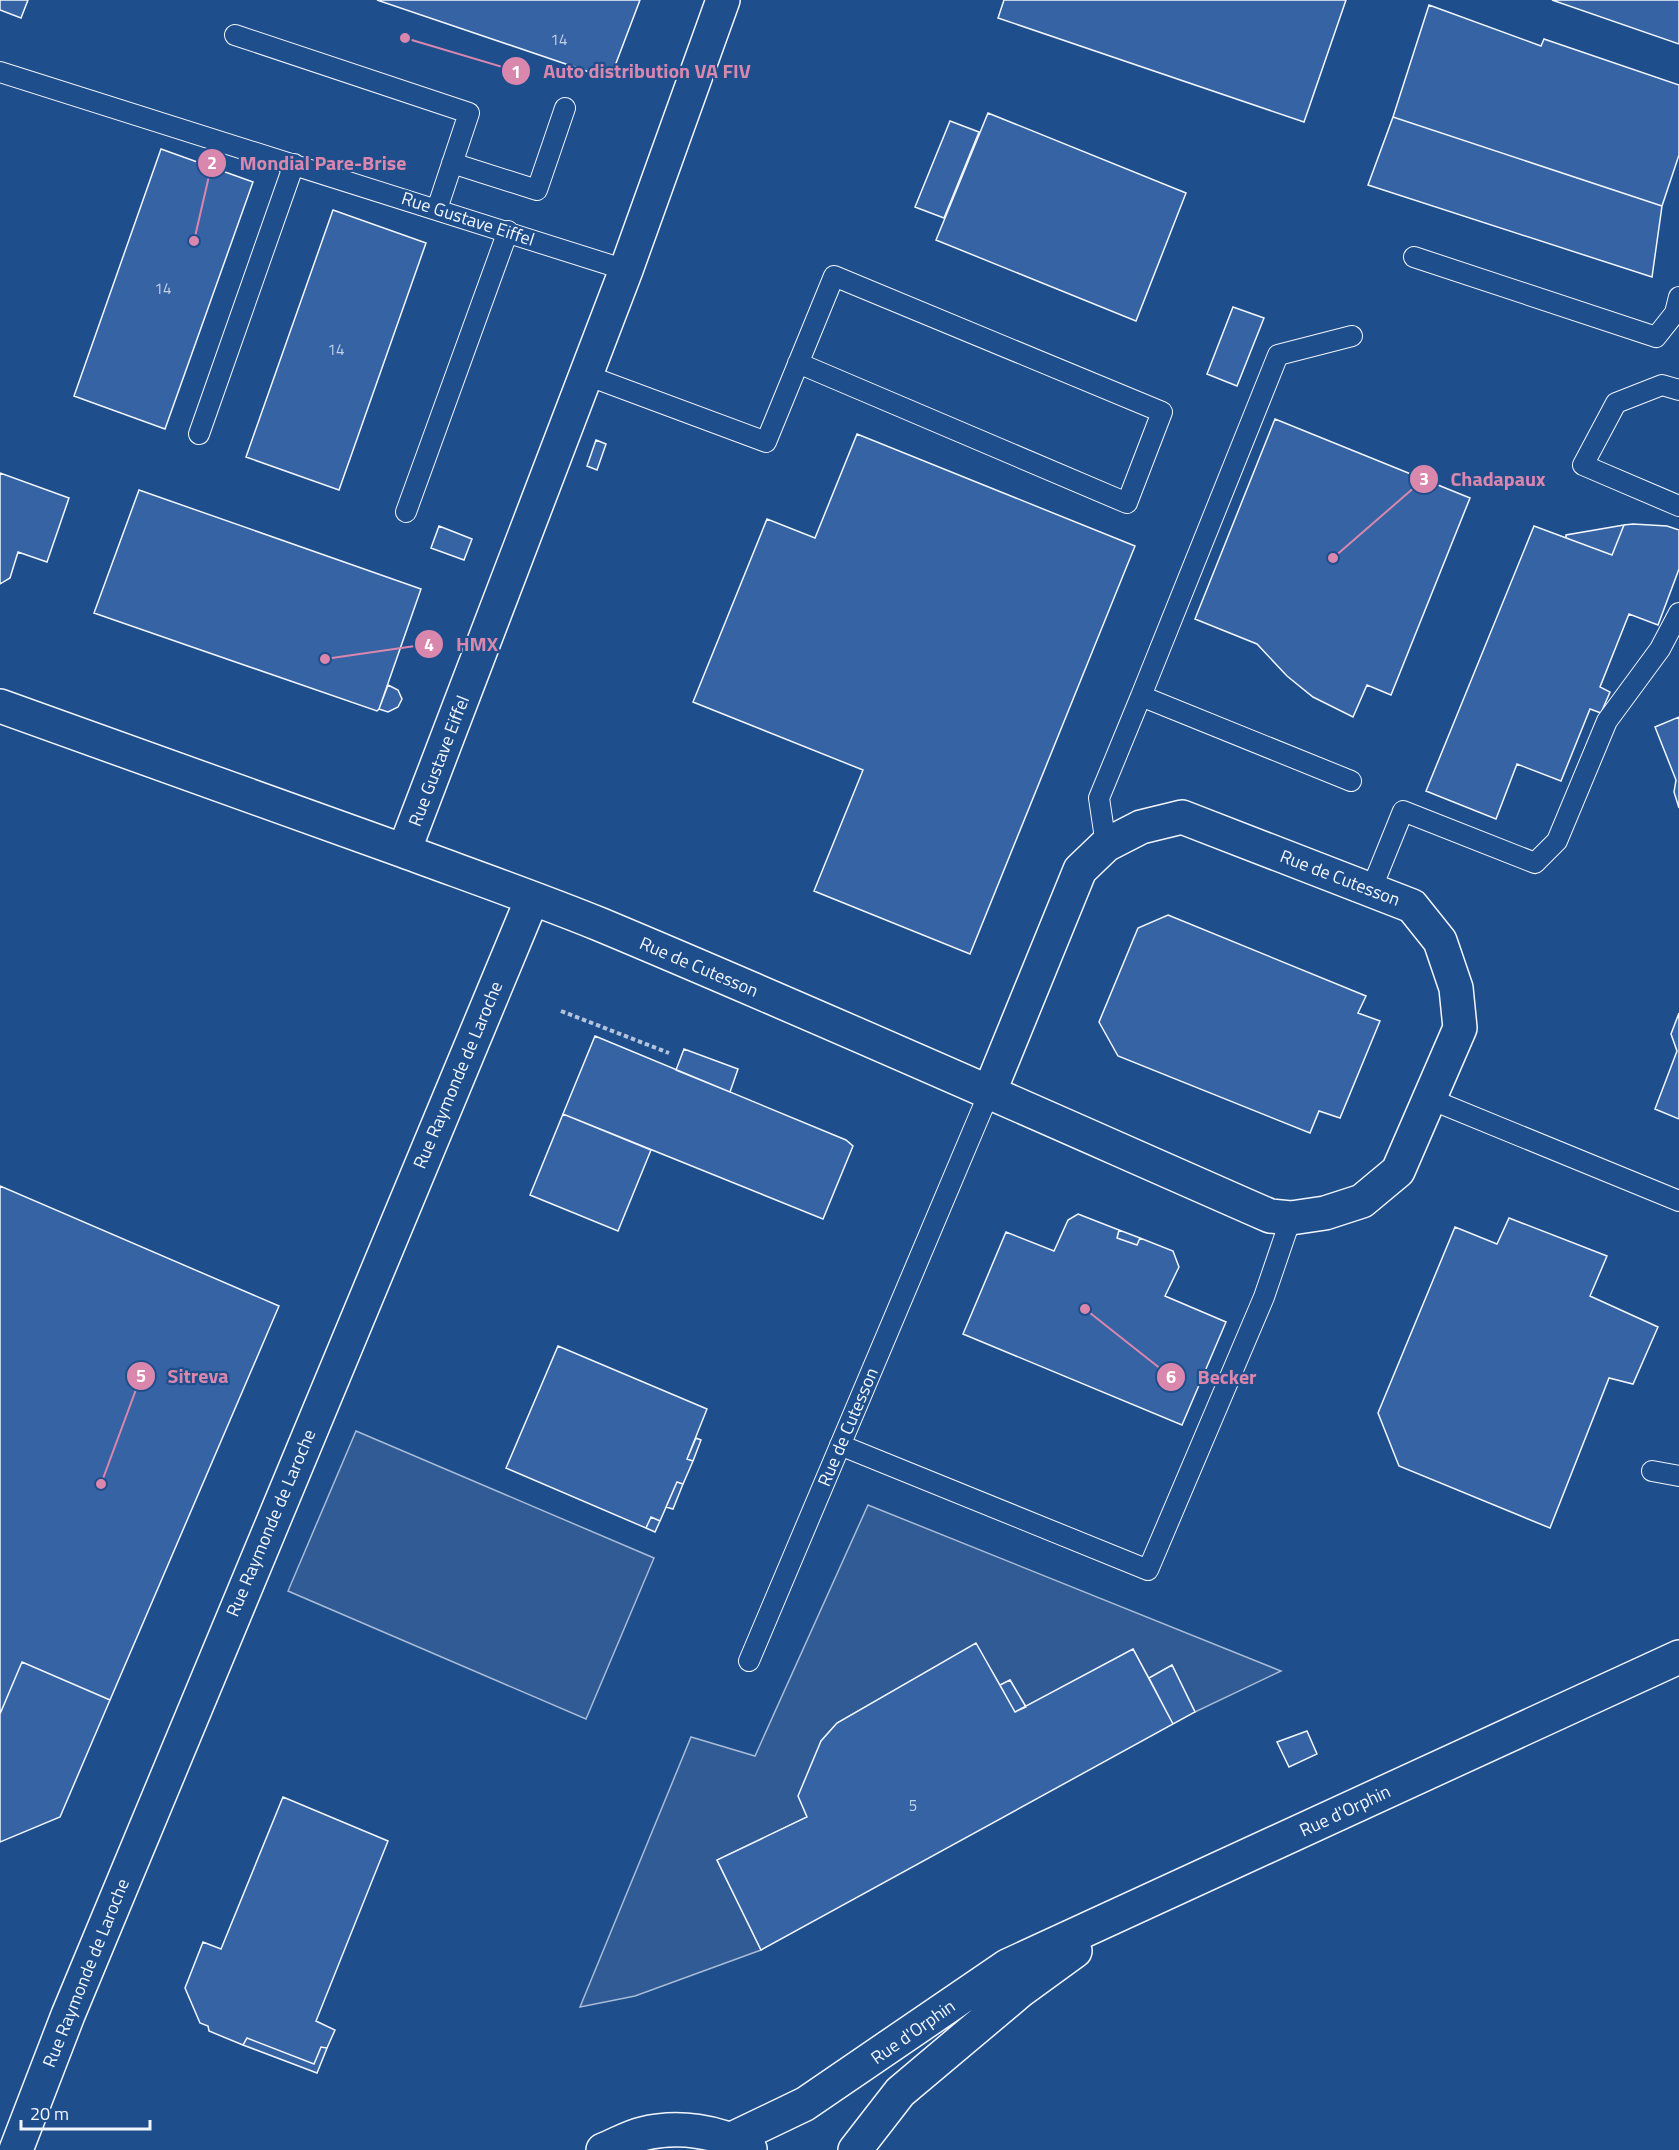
<svg xmlns="http://www.w3.org/2000/svg" width="1679" height="2150" viewBox="0 0 1679 2150" font-family="'Titillium Web',sans-serif">
  <rect width="100%" height="100%" fill="#1f4e8c"/>
  <path fill="#305b95" stroke="#a8bbd7" stroke-width="1.5" d="M356,1431l298,127 -68,161 -298,-128z
    M868,1505l413,166 -86,41 -23,-47 -23,13 -16,-29 -107,58 -16,-27 -10,5 -24,-41 -139,79 -16,18 -14,76 -90,43 44,90 -126,46 -55,11 111,-270 64,19z"/>
  <path fill="#3563a3" stroke="#f2f6ff" stroke-width="1.5" d="M0,0h28l-7,18 -21,-8z
    M377,0h263l-30,79z
    M1004,0h342l-42,122 -306,-104z
    M1552,0h127v44z
    M1429,5l112,41 3,-7 135,46v70l-17,51 -269,-89z
    M988,113l198,80 -50,128 -200,-81z
    M1393,117l269,89 -10,71 -284,-92z
    M950,121l29,11 -35,86 -29,-11z
    M161,149l92,33 -88,247 -91,-33z
    M333,210l93,33 -87,247 -93,-33z
    M1233,307l31,11 -27,68 -30,-12z
    M1275,419l195,79 -79,197 -24,-10 -14,32 -40,-20 -26,-21 -30,-32 -62,-25z
    M857,434l278,112 -165,408 -156,-63 49,-121 -170,-68 74,-183 48,19z
    M596,440l10,4 -9,26 -10,-4z
    M0,473l69,25 -22,64 -29,-10 -8,26 -10,6z
    M139,490l282,99 -42,120 -2,2 -283,-98z
    M1633,524l34,2 12,4v39l-21,56 -29,-11 -29,73 10,5 -9,21 -11,-4 -29,72 -44,-17 -21,55 -70,-28 108,-265 78,29 12,-30z
    M1624,525l-12,30 -46,-17v-3z
    M439,526l33,13 -8,21 -33,-12z
    M388,685l10,5 4,9 -4,8 -10,5 -9,-3z
    M1679,717v91l-5,-16 2,-12 -21,-53z
    M1168,915l198,81 -8,17 22,8 -40,97 -21,-7 -9,22 -192,-77 -19,-34 39,-94z
    M1679,1013v106l-24,-10 22,-58 -6,-17z
    M595,1036l251,104 7,6 -30,73 -260,-105z
    M684,1049l54,20 -8,23 -54,-22z
    M563,1114l88,36 -33,81 -88,-36z
    M0,1186l279,120 -169,394 -88,-38 -22,52z
    M1078,1214l41,16 -2,8 20,7 3,-7 33,13 6,16 -14,29 61,26 -44,103 -219,-91 43,-102 48,19 14,-31z
    M1509,1218l98,38 -17,40 68,31 -25,57 -24,-6 -59,150 -151,-62 -21,-53 77,-186 42,17z
    M1119,1230l21,8 -3,7 -20,-7z
    M558,1346l149,63 -20,50 6,2 -10,23 -6,-2 -17,39 -9,-4 -5,11 -140,-60z
    M696,1438l5,2 -8,21 -6,-2z
    M677,1482l6,2 -10,25 -7,-2z
    M651,1517l9,4 -5,11 -9,-4z
    M976,1643l39,69 118,-63 40,75 -412,226 -44,-90 90,-43 -9,-21 23,-55 16,-18z
    M22,1662l88,38 -50,117 -60,25v-128z
    M1172,1665l23,47 -22,12 -24,-46z
    M1010,1680l16,27 -11,5 -15,-27z
    M1307,1731l10,23 -28,13 -12,-25z
    M283,1797l105,44 -72,180 19,9 -8,18 -6,-1 -7,17 -67,-26 -4,7 -34,-14 -1,-5 -8,-3 -15,-35 18,-46 18,7z
    M247,2038l67,26 7,-17 6,1 -10,25 -74,-28z"/>
  <g fill="none" stroke-linecap="round" stroke-linejoin="round">
    <g stroke="#f2f6ff" stroke-width="22">
      <path id="service" d="M235,35l234,78 -32,96
        M0,72l626,198
        M452,163l85,27 28,-82
        M1414,257l242,80 19,-24 4,-16
        M586,375l180,67 68,-166 328,136 -35,91 -329,-140
        M1679,390l-17,-5 -46,18 -33,62 96,41
        M199,434l95,-270
        M406,512l102,-281
        M1141,696l137,-341 74,-19
        M1106,845l-7,-47 42,-102 210,85
        M1371,890l32,-79 132,52 22,-22 50,-120 53,-72 19,-36
        M1430,1099l249,102
        M840,1445l308,125 116,-273 27,-79
        M1652,1471l27,5
        M749,1661l240,-568"/>
    </g>
    <g stroke="#f2f6ff" stroke-width="36">
      <path id="minor" d="M0,706l404,145 222,-581 97,-270
        M404,851c65,24 131,47 195,73 225,94 448,194 671,292l21,2 34,-5 37,-12 36,-30 62,-143 -4,-40 -16,-47 -28,-35 -230,-89 -41,10 -35,18 -26,25 -91,223
        M16,2150l52,-135 464,-1116"/>
    </g>
    <g stroke="#f2f6ff" stroke-width="36">
      <path id="primary" d="M732,2139l73,-35 202,-138 672,-309
        M603,2150c13,-5 26,-13 39,-16 36,-9 76,-3 108,15
        M855,2150l45,-58 120,-101 55,-40"/>
    </g>
    <path stroke="#b3c4dc" stroke-width="4" stroke-dasharray="4.5 3" stroke-linecap="butt" d="M561,1011l108,42"/>
    <use href="#service" stroke="#1f4e8c" stroke-width="20"/>
    <use href="#minor" stroke="#1f4e8c" stroke-width="33"/>
    <use href="#primary" stroke="#1f4e8c" stroke-width="33"/>
  </g>
  <g text-anchor="middle" stroke-width="4.5" stroke-linejoin="round" paint-order="stroke">
    <g font-size="15" fill="#c3d1e8">
      <text x="559" y="45">14</text>
      <text x="163" y="294">14</text>
      <text x="336" y="355">14</text>
      <text x="913" y="1811">5</text>
    </g>
    <g font-size="18" fill="#f2f6ff" stroke="#1f4e8c">
      <text transform="translate(468 219) rotate(18)" y="6">Rue Gustave Eiffel</text>
      <text transform="translate(439 761) rotate(-69)" y="6">Rue Gustave Eiffel</text>
      <text transform="translate(1340 878) rotate(21)" y="6">Rue de Cutesson</text>
      <text transform="translate(699 967) rotate(23)" y="6">Rue de Cutesson</text>
      <text transform="translate(458 1075) rotate(-67)" y="6">Rue Raymonde de Laroche</text>
      <text transform="translate(848 1427) rotate(-67)" y="6">Rue de Cutesson</text>
      <text transform="translate(271 1523) rotate(-67)" y="6">Rue Raymonde de Laroche</text>
      <text transform="translate(1345 1811) rotate(-25)" y="6">Rue d'Orphin</text>
      <text transform="translate(86 1973) rotate(-68)" y="6">Rue Raymonde de Laroche</text>
      <text transform="translate(913 2032) rotate(-35)" y="6">Rue d'Orphin</text>
    </g>
  </g>
  <path fill="none" stroke="#da87ad" stroke-width="2" d="M405 38L516 71M194 241L212 163M1333 558L1424 479M325 659L429 644M101 1484L141 1376M1085 1309L1171 1377"/>
  <g fill="#da87ad" stroke="#1f4e8c" stroke-width="2">
    <circle cx="405" cy="38" r="6"/>
    <circle cx="194" cy="241" r="6"/>
    <circle cx="1333" cy="558" r="6"/>
    <circle cx="325" cy="659" r="6"/>
    <circle cx="101" cy="1484" r="6"/>
    <circle cx="1085" cy="1309" r="6"/>
    <circle cx="516" cy="71" r="15"/>
    <circle cx="212" cy="163" r="15"/>
    <circle cx="1424" cy="479" r="15"/>
    <circle cx="429" cy="644" r="15"/>
    <circle cx="141" cy="1376" r="15"/>
    <circle cx="1171" cy="1377" r="15"/>
  </g>
  <g font-size="18" text-anchor="middle" font-weight="bold" fill="#fff">
    <text x="516" y="78">1</text>
    <text x="212" y="169">2</text>
    <text x="1424" y="485">3</text>
    <text x="429" y="651">4</text>
    <text x="141" y="1382">5</text>
    <text x="1171" y="1383">6</text>
  </g>
  <g font-size="20" text-anchor="middle" font-weight="bold" fill="#da87ad" stroke="#1f4e8c" stroke-width="4.5" stroke-linejoin="round" paint-order="stroke">
    <text x="647" y="78">Auto distribution VA FIV</text>
    <text x="323" y="170">Mondial Pare-Brise</text>
    <text x="1498" y="486">Chadapaux</text>
    <text x="477" y="651">HMX</text>
    <text x="198" y="1383">Sitreva</text>
    <text x="1227" y="1384">Becker</text>
  </g>
  <path d="M21 2120v9h129v-9" fill="none" stroke="#f2f6ff" stroke-width="3"/>
  <text x="30" y="2120" font-size="18" fill="#f2f6ff" stroke="#1f4e8c" stroke-width="4.5" paint-order="stroke">20 m</text>
</svg>
